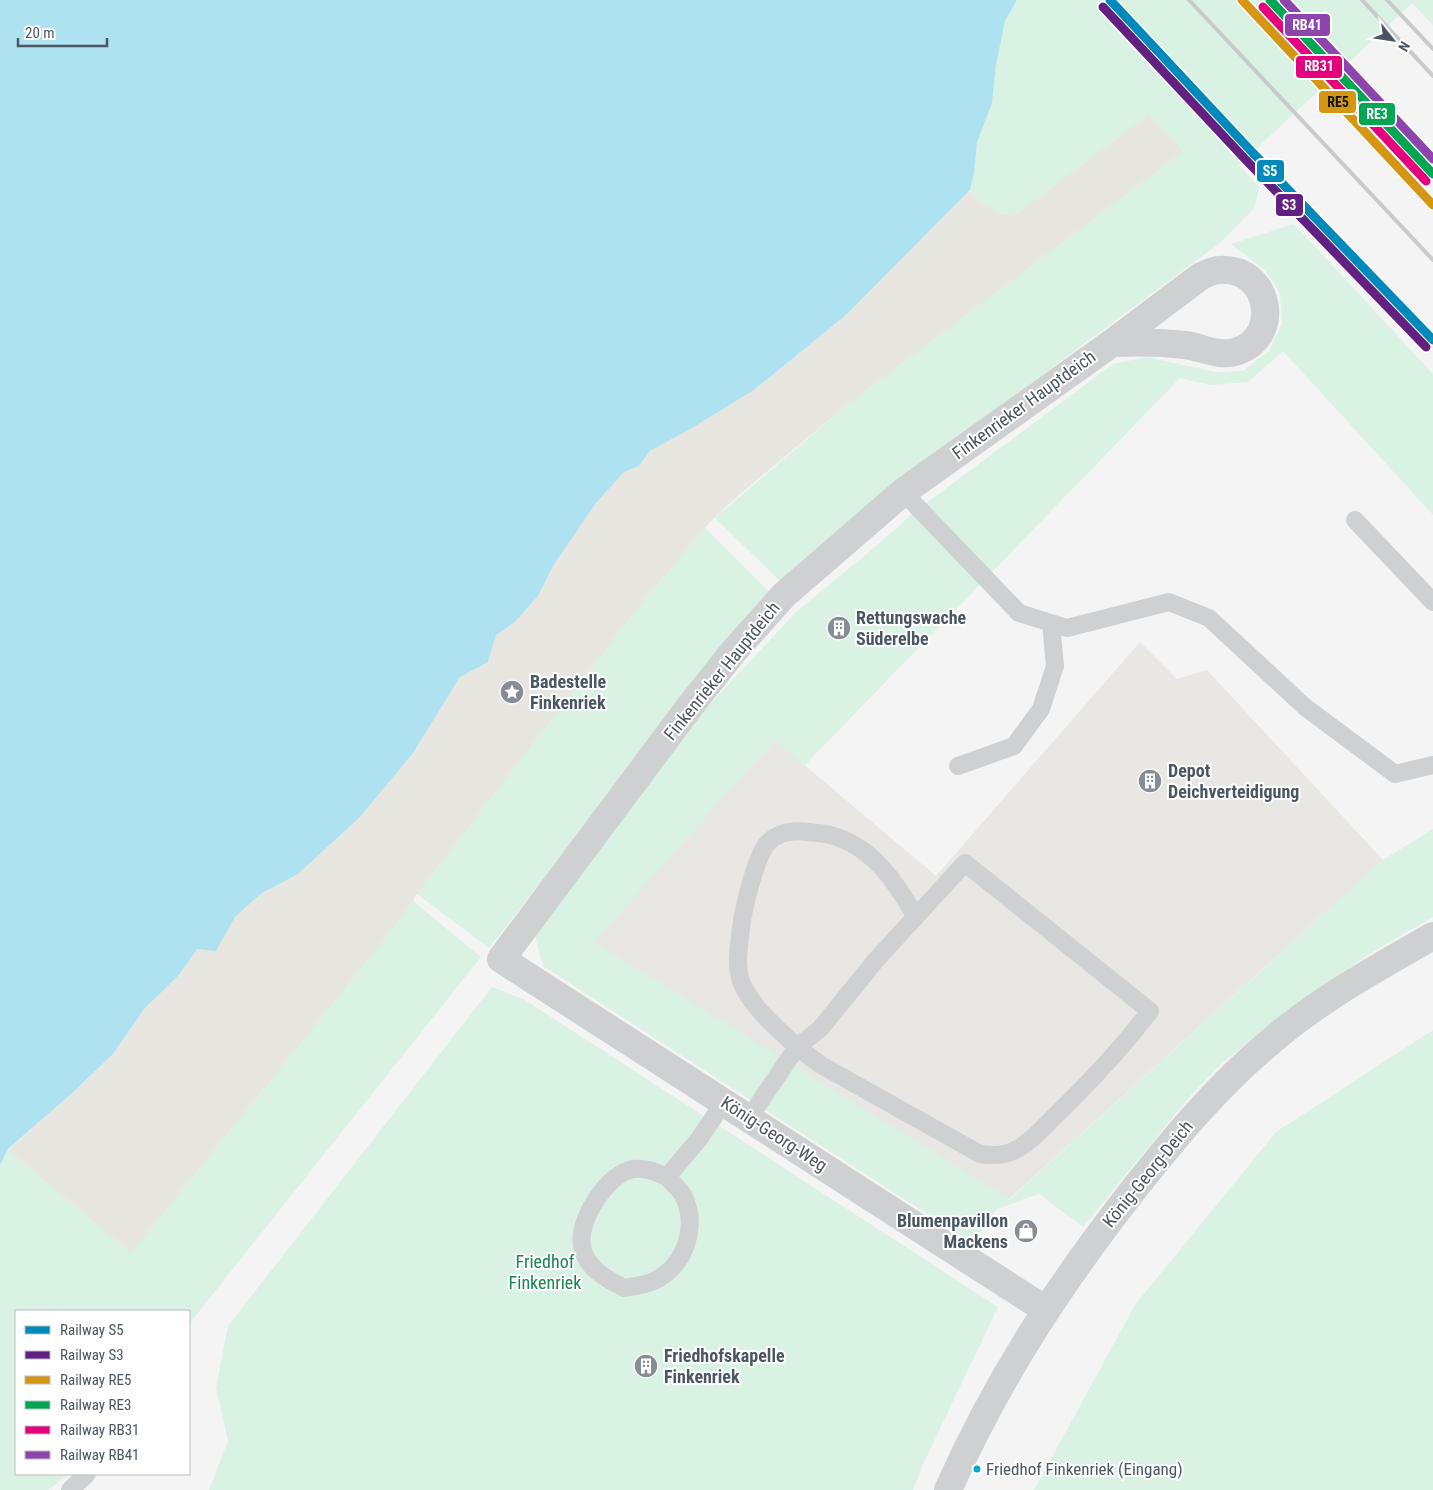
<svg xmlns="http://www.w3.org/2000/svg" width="1433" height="1490" viewBox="0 0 1433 1490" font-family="'Roboto Condensed',sans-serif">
  <rect width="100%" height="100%" fill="#f4f4f4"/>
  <path fill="#e8e7e3" d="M1140,642l37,37 30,-9 176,190 -374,339 -416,-257 182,-202 161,136z"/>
  <path fill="#d9f2e3" d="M1017,0h416v25l-21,-22 -173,162 20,22 -4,20 -35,36 -282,209 -155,132 -68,-66 133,-114 336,-253 -35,-37 -131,99 -20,1 -16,-11 -12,-13 4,-17 3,-31 15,-39 4,-38 9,-44z
    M1294,224l139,150v141l-150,-164 -35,31 -37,3 -31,-7 -376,388 -29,-26 -181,202 416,257 373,-339 50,-31v88l-59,34 -64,43 -87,68 -33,34 -107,131 -44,-33 -42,15 -25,34 -429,-277 -8,-30 164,-220 97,-104 73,-60 48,-42 196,-146 34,-7 68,15 28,-1 26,-20 13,-28 -2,-30 -15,-23 -34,-26z
    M705,528l67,67 -175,216 -108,137 -72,-54 224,-290z
    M412,900l69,57 -292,367v-13h-173v163h53l-21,16h-48v-325l8,-15 123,103 262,-324z
    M492,987l33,13 473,307 -74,155 -11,28h-704l19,-49 -12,-53 12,-62z
    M1433,1030v460h-399l101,-185 141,-173z"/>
  <path fill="#e7e6e1" d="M1149,114l35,37 -336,253 -109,91 -29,27 -69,82 -224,290 -24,35 -262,324 -123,-103 62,-55 43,-41 31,-45 35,-34 18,-26 19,1 19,-33 27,-24 36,-19 62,-57 53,-64 47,-77 28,-14 8,-27 19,-13 23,-26 15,-30 43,-63 28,-31 15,-6 11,-15 42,-23 62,-38 92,-75 124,-125 12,13 16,11 20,-1z"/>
  <path fill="#aee2f0" d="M0,0h1017l-12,21 -9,44 -4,38 -15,39 -3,31 -4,17 -124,125 -92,75 -62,38 -42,23 -11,15 -15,6 -28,31 -43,63 -15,30 -23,26 -19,13 -8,27 -28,15 -47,76 -53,64 -62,57 -36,19 -27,24 -19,34 -19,-2 -18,26 -35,34 -31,45 -43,41 -62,54 -8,16z"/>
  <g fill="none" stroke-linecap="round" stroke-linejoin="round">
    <path stroke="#ced0d2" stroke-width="18" d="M903,492l116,121 48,15 102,-26 40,16 96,89 90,67 38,-9
      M1355,520l78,82
      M958,766l56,-20 27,-37 14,-43 -4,-43
      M965,863l185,148c-29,38 -61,72 -95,105 -12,12 -26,28 -42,35 -11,5 -21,5 -33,3l-159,-89 -24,-18 23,-18 56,-69z
      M749,1118l48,-71c-19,-18 -41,-36 -53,-59 -10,-19 -5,-40 -3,-60 2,-18 14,-68 25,-83 10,-13 27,-15 41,-13 7,1 16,1 23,3 40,10 66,46 85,81
      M667,1177c5,6 12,11 16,18 15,29 4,67 -25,84 -10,6 -23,7 -34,9 -18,-9 -39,-21 -42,-42 -5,-25 26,-74 52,-77 13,-1 22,3 33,8l32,-38 25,-37
      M70,1490l17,-16"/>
    <path stroke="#ced0d2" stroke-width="28" d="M1046,1310l-545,-351 190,-254 43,-54 50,-56 119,-103 209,-149 89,-67c6,-2 12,-6 18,-6 50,-4 64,65 19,81 -18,7 -36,-4 -53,-6 -25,-3 -49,-3 -73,-2
      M948,1490c48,-108 107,-199 179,-292 43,-55 88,-110 142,-155 49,-43 108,-75 164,-107"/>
    <path stroke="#c9cacc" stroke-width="4" d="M1189,0l244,260
      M1362,0l71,76
      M1387,0l46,49"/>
    <g stroke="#fff" stroke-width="12">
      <path id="rail-1" d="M1110,0l142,152 181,188"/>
    </g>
    <g stroke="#fff" stroke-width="12">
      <path id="rail-2" d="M1103,7l142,152 181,188"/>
    </g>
    <g stroke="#fff" stroke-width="12">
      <path id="rail-3" d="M1242,0l191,205"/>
    </g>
    <g stroke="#fff" stroke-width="12">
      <path id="rail-4" d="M1270,0l163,174"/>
    </g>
    <g stroke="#fff" stroke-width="12">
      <path id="rail-5" d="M1263,7l163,174"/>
    </g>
    <g stroke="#fff" stroke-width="12">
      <path id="rail-6" d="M1284,0l149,159"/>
    </g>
    <use href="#rail-1" stroke="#0089bb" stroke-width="9"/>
    <use href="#rail-2" stroke="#622181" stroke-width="9"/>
    <use href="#rail-3" stroke="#d49613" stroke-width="9"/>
    <use href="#rail-4" stroke="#00a651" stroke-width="9"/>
    <use href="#rail-5" stroke="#e5007d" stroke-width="9"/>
    <use href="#rail-6" stroke="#8e44ad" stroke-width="9"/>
  </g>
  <defs>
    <g id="building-disc" transform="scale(1.25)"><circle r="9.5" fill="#868d94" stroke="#fff"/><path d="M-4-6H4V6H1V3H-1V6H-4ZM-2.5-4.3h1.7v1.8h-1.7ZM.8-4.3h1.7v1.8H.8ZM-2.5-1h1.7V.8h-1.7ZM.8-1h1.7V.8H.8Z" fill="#fff"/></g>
    <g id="sight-disc" transform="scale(1.25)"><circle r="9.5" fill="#868d94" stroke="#fff"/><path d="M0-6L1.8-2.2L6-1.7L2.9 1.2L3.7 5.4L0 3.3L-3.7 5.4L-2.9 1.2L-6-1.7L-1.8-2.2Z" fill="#fff"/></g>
    <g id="shop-disc" transform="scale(1.25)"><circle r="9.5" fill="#868d94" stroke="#fff"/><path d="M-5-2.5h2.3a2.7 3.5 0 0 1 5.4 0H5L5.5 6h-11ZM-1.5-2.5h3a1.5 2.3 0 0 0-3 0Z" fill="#fff"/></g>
  </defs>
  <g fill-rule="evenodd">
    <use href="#building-disc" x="839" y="628"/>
    <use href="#sight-disc" x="512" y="692"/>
    <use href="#building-disc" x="1150" y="781"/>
    <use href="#shop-disc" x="1026" y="1231"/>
    <use href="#building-disc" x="646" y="1366"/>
  </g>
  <circle fill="#00a9ce" stroke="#fff" stroke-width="2" cx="977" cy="1469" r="4.5"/>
  <g text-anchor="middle" stroke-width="4" stroke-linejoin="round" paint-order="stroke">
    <g font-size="17" fill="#4a5661" stroke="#fff" text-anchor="start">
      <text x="986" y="1475">Friedhof Finkenriek (Eingang)</text>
    </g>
    <g font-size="18" fill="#4a5661" stroke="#fff">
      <text transform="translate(1024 405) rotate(-36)" y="6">Finkenrieker Hauptdeich</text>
      <text transform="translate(722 671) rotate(-51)" y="6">Finkenrieker Hauptdeich</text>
      <text transform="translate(774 1134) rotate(33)" y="6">König-Georg-Weg</text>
      <text transform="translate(1148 1174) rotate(-51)" y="6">König-Georg-Deich</text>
    </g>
    <g font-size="18" font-weight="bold" fill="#4a5661" stroke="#fff" text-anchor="start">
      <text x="856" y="624">Rettungswache<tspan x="856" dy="21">Süderelbe</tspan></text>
      <text x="530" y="688">Badestelle<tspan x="530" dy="21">Finkenriek</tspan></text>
      <text x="1168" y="777">Depot<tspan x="1168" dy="21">Deichverteidigung</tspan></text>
      <text x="1008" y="1227" text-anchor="end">Blumenpavillon<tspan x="1008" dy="21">Mackens</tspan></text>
      <text x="664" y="1362">Friedhofskapelle<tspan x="664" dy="21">Finkenriek</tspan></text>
    </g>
    <g font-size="18" fill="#17864f" stroke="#fff">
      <text x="545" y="1268">Friedhof<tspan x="545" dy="21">Finkenriek</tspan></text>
    </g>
  </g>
  <g stroke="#fff" stroke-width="2">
    <rect x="1284" y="13" width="47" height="24" rx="5" fill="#8e44ad"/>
    <rect x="1295" y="55" width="48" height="24" rx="5" fill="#e5007d"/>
    <rect x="1318" y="90" width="39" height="24" rx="5" fill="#d49613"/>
    <rect x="1358" y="102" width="38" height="24" rx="5" fill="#00a651"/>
    <rect x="1256" y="159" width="29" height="24" rx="5" fill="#0089bb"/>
    <rect x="1275" y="193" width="29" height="24" rx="5" fill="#622181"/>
  </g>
  <g font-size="14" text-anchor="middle" font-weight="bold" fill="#fff">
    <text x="1307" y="30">RB41</text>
    <text x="1319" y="71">RB31</text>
    <text x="1377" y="119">RE3</text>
    <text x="1270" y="176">S5</text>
    <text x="1289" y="210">S3</text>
  </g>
  <g font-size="14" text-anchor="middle" font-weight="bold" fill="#111">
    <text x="1338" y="107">RE5</text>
  </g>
  <rect x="15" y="1310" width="175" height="165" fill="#ffffff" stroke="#b7bbc0"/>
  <rect x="25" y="1326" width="25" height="8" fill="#0089bb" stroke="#b7bbc0"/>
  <text x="60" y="1335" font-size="15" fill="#4a5661">Railway S5</text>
  <rect x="25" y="1351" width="25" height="8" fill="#622181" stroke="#b7bbc0"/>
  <text x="60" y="1360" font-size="15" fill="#4a5661">Railway S3</text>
  <rect x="25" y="1376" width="25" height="8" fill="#d49613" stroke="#b7bbc0"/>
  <text x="60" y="1385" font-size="15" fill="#4a5661">Railway RE5</text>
  <rect x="25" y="1401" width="25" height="8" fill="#00a651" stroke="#b7bbc0"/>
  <text x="60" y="1410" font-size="15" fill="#4a5661">Railway RE3</text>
  <rect x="25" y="1426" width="25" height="8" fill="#e5007d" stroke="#b7bbc0"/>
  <text x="60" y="1435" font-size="15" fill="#4a5661">Railway RB31</text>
  <rect x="25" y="1451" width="25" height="8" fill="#8e44ad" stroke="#b7bbc0"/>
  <text x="60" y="1460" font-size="15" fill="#4a5661">Railway RB41</text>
  <g transform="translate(1393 40) rotate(120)" stroke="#ffffff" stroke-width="4" paint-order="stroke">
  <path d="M0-4L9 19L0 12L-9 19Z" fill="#4a5661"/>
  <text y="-8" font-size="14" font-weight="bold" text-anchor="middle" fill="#4a5661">N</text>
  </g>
  <path d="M18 38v8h89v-8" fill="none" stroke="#4a5661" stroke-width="2.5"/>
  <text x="25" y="38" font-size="15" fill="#4a5661" stroke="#ffffff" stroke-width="4" paint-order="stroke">20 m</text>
</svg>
